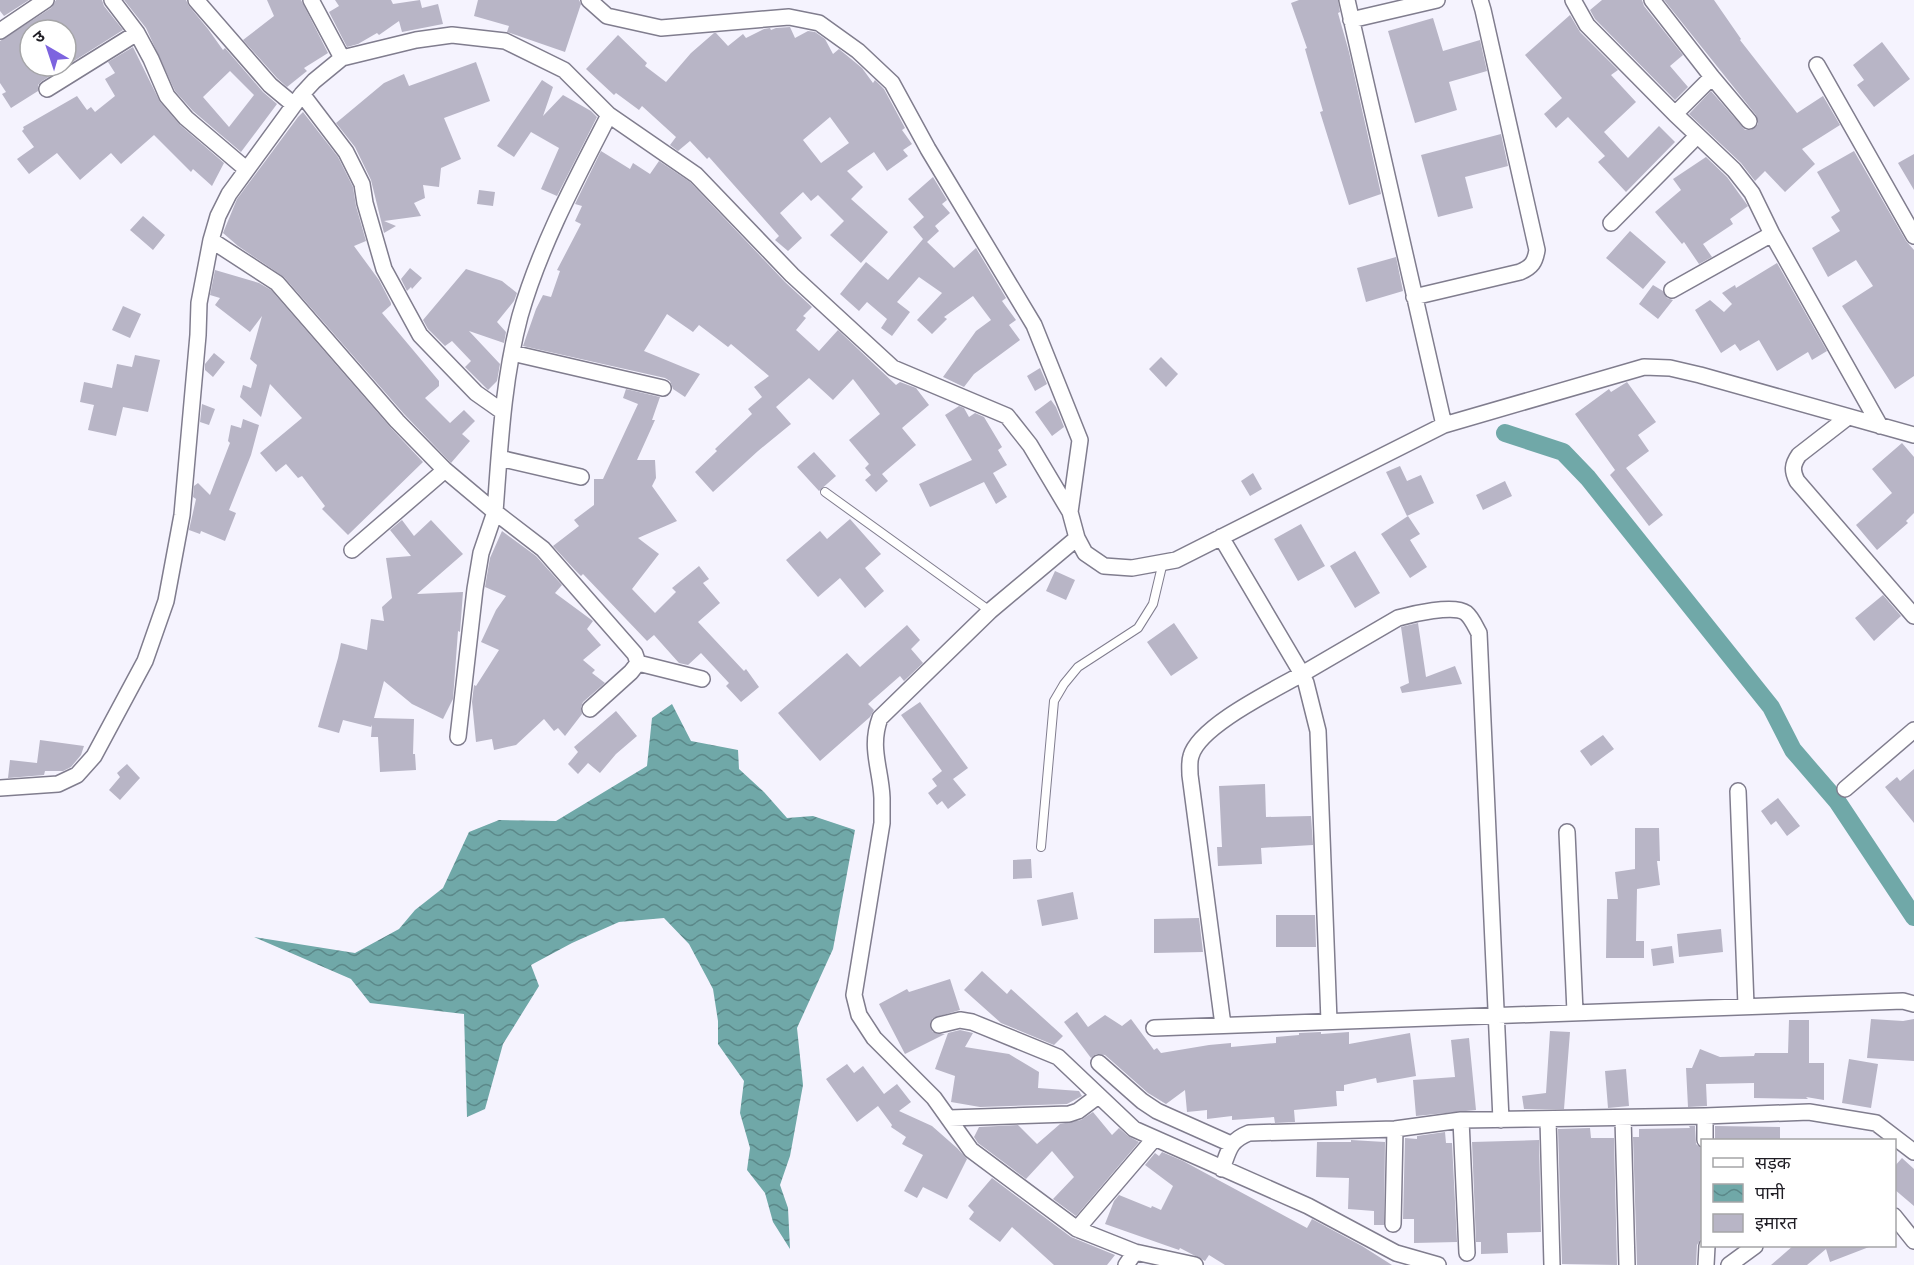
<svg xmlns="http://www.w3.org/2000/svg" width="1914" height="1265" viewBox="0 0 1914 1265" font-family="'Exo 2','Noto Sans Devanagari',sans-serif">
  <defs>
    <pattern id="water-waves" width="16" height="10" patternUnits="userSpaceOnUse" patternTransform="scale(1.5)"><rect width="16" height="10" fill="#70a8a8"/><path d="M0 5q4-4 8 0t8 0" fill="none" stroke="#5b8889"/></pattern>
  </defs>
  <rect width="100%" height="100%" fill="#f5f3fe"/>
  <path fill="url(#water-waves)" d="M672,704l19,37 47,9 1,19 25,23 23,26 26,-2 42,14 -22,119 -36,79 6,57 -13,71 -10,29 8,23 2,41 -17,-27 -8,-29 -18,-23 3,-22 -10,-35 4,-32 -26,-37v-23l-5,-32 -24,-45 -25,-26 -45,4 -47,21 -41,22 8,21 -36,58 -18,65 -18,8 -3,-103 -94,-11 -19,-24 -97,-42 101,16 44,-24 16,-19 28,-22 26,-56 30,-12 57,1 91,-55 5,-48z"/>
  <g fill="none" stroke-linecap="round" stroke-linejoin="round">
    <path stroke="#70a8a8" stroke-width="18" d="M1505,433l58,19 25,26 183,229 22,43 44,51 77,116"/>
  </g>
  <path fill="#b8b5c6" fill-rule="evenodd" d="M0,0h29l-25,16 -4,-5z
    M56,0h46l2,6 19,24 -57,36v-36h-36v36h36l-24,15 -4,4v6l-27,17 -9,-14 4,-2 -6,-9v-42l51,-33z
    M124,0h62l3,6 19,23 15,21 2,-2 38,44 14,12 -36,48 -48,-41 -18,-20 -29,-63zM230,71l24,24 -25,32 -26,-30z
    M267,0h34l27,53 -24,15 3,3 -20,16 -10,-9 -34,-38 31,-24z
    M335,0h56l2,4 27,-4 2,8 16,-4 5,20 -41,8 -3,-11 -20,14 -2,-2 -19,11 -11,3 -18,-35 10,-6z
    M478,0h101l2,4 -16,48 -58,-20 2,-6 -35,-10z
    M1299,0h39l2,12 -2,1 11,39 32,142 -32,11 -29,-93 3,-1 -18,-62 2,-1 -16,-45z
    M1602,0h40l2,6 39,49 -13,11 18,21 -13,13 -80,-81 -5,-9z
    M1664,0h50l27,39 -1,1 57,73 26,-17 17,29 -38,24 13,15 -30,28 -20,-21 -10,10 -14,-18 -52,-49 22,-23 34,39h6l7,-6 -2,-9z
    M1570,15l10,17 38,38 -7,5 25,27 -32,30 24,26 31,-32 16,16 -49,50 -28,-30 7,-6 -37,-39 -12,11 -12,-14 18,-16 -37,-43z
    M1433,18l10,33 37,-11 7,31 -38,11 8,28 -42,13 -27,-92z
    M790,27l5,11 13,-7 7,1 10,7 8,15 6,-5 23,19 11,15 2,-3 9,9 21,39 -3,2 10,14 -9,6 5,6 -21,15 -13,-19 -27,19 16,16 -12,12 37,33 -27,31 -31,-28 14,-14 -26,-26 -7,6 -8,-9 -23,21 22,25 -14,13 -13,-11 4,-4 -70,-79 -2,2 -17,-18 -12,10 -8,-6 6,-8 -34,-31 -3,4 -23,-17 -2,2 -28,-26 32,-34 29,28 -2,3 21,16 25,-29 23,-20h2l12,13 15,-12 3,4 18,-9 6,-1 1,2 5,-2zM830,117l19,26 -28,20 -18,-23z
    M1882,42l28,37 -36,28 -17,-22 7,-5 -11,-15z
    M133,47l27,55 20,23 44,38 -12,23 -19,-17 -2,3 -37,-37 -33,29 -10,-11 -31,27 -23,-27 -28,21 -12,-15 17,-12 -12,-16 2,-2 -1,-2 54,-31 10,14 4,-3 4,5 20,-16 -10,-17 10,-6 -7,-11z
    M476,62l14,39 -46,17 17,41 -20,9 -2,19 -16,-2 2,13 -11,5 7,13 -37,5 12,5 -12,7 -13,-53 -16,-33 -19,-24 48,-40 20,-9 5,12z
    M542,80l11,7 -10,29 20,-21 28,16 6,6 -40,79 -16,-7 18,-41 -28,-16 -17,25 -17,-11z
    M303,112l35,45 15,30 3,19 10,35 -12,5 25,34 12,23v2l-9,8 57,68v5l-14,12 25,25 14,-13 11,11 -13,13 8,7 -19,22 -47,-49 -120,-137 -46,-31 -15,-13 14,-34 61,-82z
    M1501,134l7,32 -43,11 8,31 -35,9 -17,-62z
    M601,151l29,18 3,-6 17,11 9,-13 31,21 95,100 27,25 -9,9 3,2 -10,12 23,21 19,-21 58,55 4,-3 16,6 13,17 -27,23 14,17 -34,29 6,7 -12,11 -11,-12 6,-5 -6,-7 4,-4 -20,-24 31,-26 -27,-35 -20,21 -24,-22 -33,29 15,17 -33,27 -45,41 -18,-20 22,-21 -2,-2 37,-35 -4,-5 14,-12 -8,-10 15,-11 -38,-32 -3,3 -29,-22 -6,7 -26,-18 -23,37 56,23 -15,23 -12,-8 -3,-8 -5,-3 -142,-32 13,-37 7,-14 8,2 9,-26 -3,-1 24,-46 -6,-3 7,-15 -7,-2z
    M1854,151l52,90 8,9v126l-19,13 -53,-83 31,-20 -17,-26 -28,17 -16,-29 28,-17 -9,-14 9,-6 -23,-39z
    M1914,154v36l-16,-27z
    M1706,157l21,20 21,29 -18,13 3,5 -30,20 9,13 -13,7 -15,-22 -2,2 -27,-32 26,-22 -8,-11z
    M933,177l14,23 -5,4 8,9 -15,13 4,5 -12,11 27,26 22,-20 30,50 -4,3 14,19 -7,5 11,15 -46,34 -10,13 -21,-10 33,-46 15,-11 -18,-24 -29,21 3,2 -15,15 -15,-14 25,-27 -23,-16 -22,25 13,10 -18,24 -11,-8 6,-9 -20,-17 -8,9 -19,-17 26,-32 22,18 35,-41 -10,-12 11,-10 -16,-18z
    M479,190l16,2 -2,14 -16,-2z
    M143,216l22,19 -12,15 -23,-20z
    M1630,231l36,31 -23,27 -37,-31z
    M1396,257l7,34 -37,11 -9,-34z
    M1777,263l50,88 -15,9 -4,-8 -31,19 -18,-31 -19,11 -5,-7 -14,9 -26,-43 15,-10 14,12 8,-8 -10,-11 13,-8 1,3z
    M410,268l12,10 -10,11 -1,-2 -4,4 -6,-12z
    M466,269l36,12 15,12 -3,8 -17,21 9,10 -2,11 -35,-12 31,33 -3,17 -9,9 -23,-23 6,-6 -19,-20 -7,5 -17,-17 -5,-9z
    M215,270l44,13 12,7 119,137 33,35 -75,73 -26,-26 3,-3 -23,-30 -4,2 -12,-14 -10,8 -16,-19 42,-35 -32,-34 -9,33 -21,-20 3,-12 8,3 6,-23 -7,-6 12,-43 -12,16 -35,-27 5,-7 -10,-3z
    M1653,285l10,6 4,7 6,2 -15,19 -19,-15z
    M123,306l18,8 -11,24 -18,-8z
    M214,353l11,9 -12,15 -8,-7v-6z
    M135,355l25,5 -12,52 -25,-5 -7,29 -28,-6 6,-25 -14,-3 4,-20 28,6 5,-24 15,3z
    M1161,357l17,17 -12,13 -17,-18z
    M1040,368l7,16 -12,7 -8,-15z
    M1627,382l29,40 -18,13 11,16 -23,17 37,47 -14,11 -39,-51 5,-5 -40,-56 34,-25 2,3z
    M626,389l34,8 -8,23h3l-18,40h18l1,18 -4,8 25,35 -39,17 21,16 -27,35 23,24 21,-21 -4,-4 27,-22 10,13 -6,4 17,20 -22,19 46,49 2,-2 13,18 -18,15 -15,-16 3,-3 -28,-30 -13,12 -9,-2 -25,-28 -7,6 -64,-67 -2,2 -6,-6 -22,-24 26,-20 -5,-6 20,-15v-26h9l35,-75 -15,-6z
    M1051,400l5,7 8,20 -12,9 -17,-24z
    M202,404l13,5 -6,16 -9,-3z
    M959,406l5,2 5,9 6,-4 9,4 18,30 -4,3 9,15 -14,8 14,24 -11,7 -12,-22 -54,25 -11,-23 53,-24 -27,-45z
    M243,419l16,6 -8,30 -22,55 7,3 -11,28 -24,-10 -1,3 -11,-4 7,-31 -3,-2 1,-11 4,-3 12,12 20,-52 -2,-2 3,-16 10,3z
    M1902,443l12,14v56l-8,8 2,2 -31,27 -21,-25 36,-32 -20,-24z
    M814,452l22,24 -17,15 -22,-24z
    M1400,466l7,15 14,-6 13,28 -27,13 -21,-44z
    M1253,473l9,16 -12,7 -9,-15z
    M1505,481l7,15 -29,14 -7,-15z
    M1408,516l12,18 -10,6 17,27 -17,11 -29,-44z
    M850,519l31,35 -16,14 19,23 -19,17 -25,-30 -22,19 -32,-37 34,-29 7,8z
    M402,520l12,16 17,-16 32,34 -46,40 46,-2 -3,40 -2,-1 -5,68 -10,20 -31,-15 -28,-23 -10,37 40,1 -1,35h2l1,16 -36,2 -2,-35h-7l1,-12 -1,2 -28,-7 -4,13 -21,-6 20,-69 3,-15 26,7 4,-31 13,2 -2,-14 10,-9 -6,-40 25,-2 -21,-26z
    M1301,524l24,42 -27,15 -24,-42z
    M502,531l34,25 26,29 -7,8 38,28 -6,8 14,16 -18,15 12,10 -3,3 13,10 -22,19 -2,5 1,7 -17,22 -7,-8 -4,3 -10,-12 -28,26 -22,5 -2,-11 -16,3 -4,-40 2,-17 2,1 23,-36 -18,-8 15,-32 10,-14 -21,-9 5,-29z
    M1355,551l25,42 -25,15 -25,-42z
    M1055,571l20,9 -9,20 -20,-9z
    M1883,595l18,21 -27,25 -19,-23z
    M1174,623l24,35 -27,18 -24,-34z
    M1418,623l8,54 29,-11 7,18 -60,9 -2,-6 9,-4 -8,-56z
    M907,625l13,15 -9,9 12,14 -19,18 -4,-5 -32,28 6,6 -4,7 -50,44 -42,-48 69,-60 13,14z
    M920,702l48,66 -15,11 13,16 -18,14 -6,-8 -5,4 -9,-12 9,-7 -5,-7 10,-8 -41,-56z
    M616,711l21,25 -21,18 -16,19 -12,-10 -10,11 -10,-10 10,-12 -4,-5z
    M1603,735l11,14 -23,17 -11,-15z
    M40,740l44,6 -3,9 -10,12 -8,4h-18l-1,4 -36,3 2,-18 27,3z
    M127,764l13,14 -20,22 -11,-10 11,-13 -3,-4z
    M1914,769v54l-29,-36 12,-10 3,4z
    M1265,784l1,33 45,-1 2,29 -52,3 1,16 -44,2 -1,-19h5l-3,-61z
    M1778,798l22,28 -13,10 -11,-15 -5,4 -10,-14z
    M1635,828h24l1,33h-3l3,24 -23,4 -1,52h8v17h-38l1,-59h11l-3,-27 20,-3z
    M1031,859l1,19 -19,1v-19z
    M1073,892l5,27 -36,7 -5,-26z
    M1276,915h39l1,32h-40z
    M1199,918l4,34 -49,1v-34z
    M1721,929l2,23 -44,5 -2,-23z
    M1672,946l2,17 -21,3 -2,-17z
    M982,971l25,23 4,-5 52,47 -9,9 -53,-22 -37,-33z
    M950,979l10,31 -27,8 -3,5 2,8 5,3h8l-40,20 -26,-50 28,-15 2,3z
    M1077,1012l11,15 17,-12 17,11 9,-7 23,31 3,-2 4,5 48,-8 22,-2v4l45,-4v-6l23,-2v-2l22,-1v2l28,-2v12l61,-11 6,43 -39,7 -1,-5 -32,7v6h-8l1,15 -43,4 1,12 -20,1 -1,-6 -42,3v-4l-25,3v-9l-20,2 -2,-22 -19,14 -18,-11 -43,-38 -9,-1 -5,4 -27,-36z
    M1871,1019l32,2 11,-2v42l-47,-3z
    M1789,1020h20v43h15v37l-18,-3 2,2 -54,-1v-15l-48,1 1,22 -19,1 -2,-39h6l8,-19 20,8 34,-1 1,-3h33z
    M960,1030l13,3 -8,14 44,7 30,18 -1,16 41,3 3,5 -15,8 -87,3 -29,-5 4,-26 -20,-7 13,-36z
    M1550,1031l20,1 -6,77h-40l-2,-13 24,-3z
    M1469,1038l7,72 -60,6 -3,-36 42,-3 -4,-37z
    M1849,1059l29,5 -7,44 -29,-5z
    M847,1064l7,9 9,-7 21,28 13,-10 14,18 -12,9 33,15 25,22 10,11 -20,40 -24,-12 -6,11 -13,-7 19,-36 -21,-11 4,-7 -15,-10 1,-2 -14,-19 -21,16 -31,-43z
    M1626,1069l3,37 -21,2 -3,-37z
    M1093,1112l19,23 7,-7 9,8 11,6 -63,74 -23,-17 21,-22 -22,-26 -26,28 -48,-36 -4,-6 5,-10 39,-2 19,19 23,-20 21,-4z
    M1689,1126h6l1,18 6,5v88l-5,8 -1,20h-59l-4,-128h6v-8l51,-1z
    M1715,1126l65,1v13h-65z
    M1590,1128l1,10h23l3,127 -55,-1 -4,-135z
    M1445,1132l1,11h6l5,99 -43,1v-24h-11l2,-81 12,1v-3z
    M1351,1140l34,2 -1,83h-10v-14l-26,-2 1,-31 -33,-1 1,-35h34z
    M1539,1140l2,92 -34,1 1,20 -27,1v-12h-5l-4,-100z
    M1162,1152l21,9 124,67 5,-9 50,27 30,19h-167l-16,-10 -4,6 -25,-13 -1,2 -74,-26 9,-23 5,-6 32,13 1,-2 9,4 12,-24 -28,-21 10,-12 4,3z
    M1902,1158l12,11v37l-20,-17v-22z
    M992,1178l79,59 44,18 -8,10h-53l-42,-38 -12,15 -31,-23 5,-7 -6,-6z
    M1794,1245h75v2l-39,15 -4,-13 -19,16h-36z"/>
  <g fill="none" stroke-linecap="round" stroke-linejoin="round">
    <g stroke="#807d8e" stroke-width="10">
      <path id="service" d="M825,492l165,119
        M1041,847l13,-146 10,-17 14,-17 60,-39 15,-24 10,-42"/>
    </g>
    <g stroke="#807d8e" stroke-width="18">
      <path id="minor" d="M112,0l25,33 14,26 16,37 19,22 60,51
        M196,0l74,85 24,20
        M311,0l31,58
        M589,0l18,16 54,12 128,-11 30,6 39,28 34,32 36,66 106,176 46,115 -10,72
        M1347,0l97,425
        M1573,0l14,25 88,89 59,56 18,23 20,41 108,192
        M1652,0l60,77 37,44
        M1351,20l86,-20
        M0,31l46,-31
        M1817,65l97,171
        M47,89l90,-56
        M302,94l44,58 16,32 3,19 19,66 36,66 56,58 27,19
        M1675,114l37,-37
        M1611,223l86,-87
        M211,240l66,43 120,138 48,49 50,42c5,-66 8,-132 25,-196 20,-70 56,-137 89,-201
        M1672,290l100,-56
        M1414,297l106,-25c12,-5 15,-10 17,-22l-54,-240 -3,-10
        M512,353l151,35
        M1848,417l-49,38c-7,10 -7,16 -2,26l117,135
        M499,458l82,19
        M1221,537l81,137 96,-56c14,-4 56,-14 68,-5 6,5 9,13 13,20l22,487
        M1077,538l-87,73 -110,107c-11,30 1,51 2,80 0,8 0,17 0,25l-28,172 5,20 15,23 60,60 37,52 106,79
        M352,550l93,-80
        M638,663l64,16
        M458,737l17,-148 6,-36 14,-41 48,37 92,105 3,9 -7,9 -41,37
        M0,788l58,-4 19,-9 17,-19 51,-95 21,-60 16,-86 16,-180 1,-32 12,-63 7,-24 11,-22 73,-100 12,-13 28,-23 74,-18 36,-5 53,6 59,29 45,45 87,60 96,100 101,93 114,48 23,29 40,67 7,26 8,15 19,13 28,2 44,-8 268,-135 200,-58 26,1 30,7 214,60
        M1845,789l69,-59
        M1738,791l8,215
        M1567,832l8,180
        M939,1025l21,-5 12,2 86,35 76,72 174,77 88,47 42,12
        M1223,1025l-33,-250c0,-6 -1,-13 1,-19 8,-30 83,-66 111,-82l4,9 12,48 11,290
        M1154,1028l749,-27 11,3
        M1099,1063l43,38 15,10 74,33
        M1705,1116v24
        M949,1118l120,-4 9,-3 20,-15
        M1623,1118l4,147
        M1548,1119l4,146
        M1461,1120l6,133
        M1154,1139l-77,90 58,23 60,13
        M1222,1169c7,-19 7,-28 27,-36l146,-4 66,-9 244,-4 104,-4 67,11 38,29
        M1894,1216l20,25
        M1393,1224l2,-95
        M1126,1265l9,-13
        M1706,1265l1,-19
        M1729,1265l26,-19"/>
    </g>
    <use href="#service" stroke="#fff" stroke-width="8"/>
    <use href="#minor" stroke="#fff" stroke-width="15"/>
  </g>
  <rect x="1701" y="1139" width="195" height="108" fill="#ffffff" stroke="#a5a5a7" stroke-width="1.5"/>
  <rect x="1713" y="1158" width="30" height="9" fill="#ffffff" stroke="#a5a5a7" stroke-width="1.5"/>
  <text x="1755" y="1169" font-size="18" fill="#1f1d24">सड़क</text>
  <rect x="1713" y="1184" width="30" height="18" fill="url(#water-waves)" stroke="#a5a5a7" stroke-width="1.5"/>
  <text x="1755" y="1199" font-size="18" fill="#1f1d24">पानी</text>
  <rect x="1713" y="1214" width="30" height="18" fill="#b8b5c6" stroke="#a5a5a7" stroke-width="1.5"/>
  <text x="1755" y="1229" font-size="18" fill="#1f1d24">इमारत</text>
  <g transform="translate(48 48) rotate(321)"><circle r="28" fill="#ffffff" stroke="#a5a5a7" stroke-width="1.5"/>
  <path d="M0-4.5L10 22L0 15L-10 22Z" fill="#7d64df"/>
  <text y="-9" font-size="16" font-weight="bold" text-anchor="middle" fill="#1f1d24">उ</text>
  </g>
</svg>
